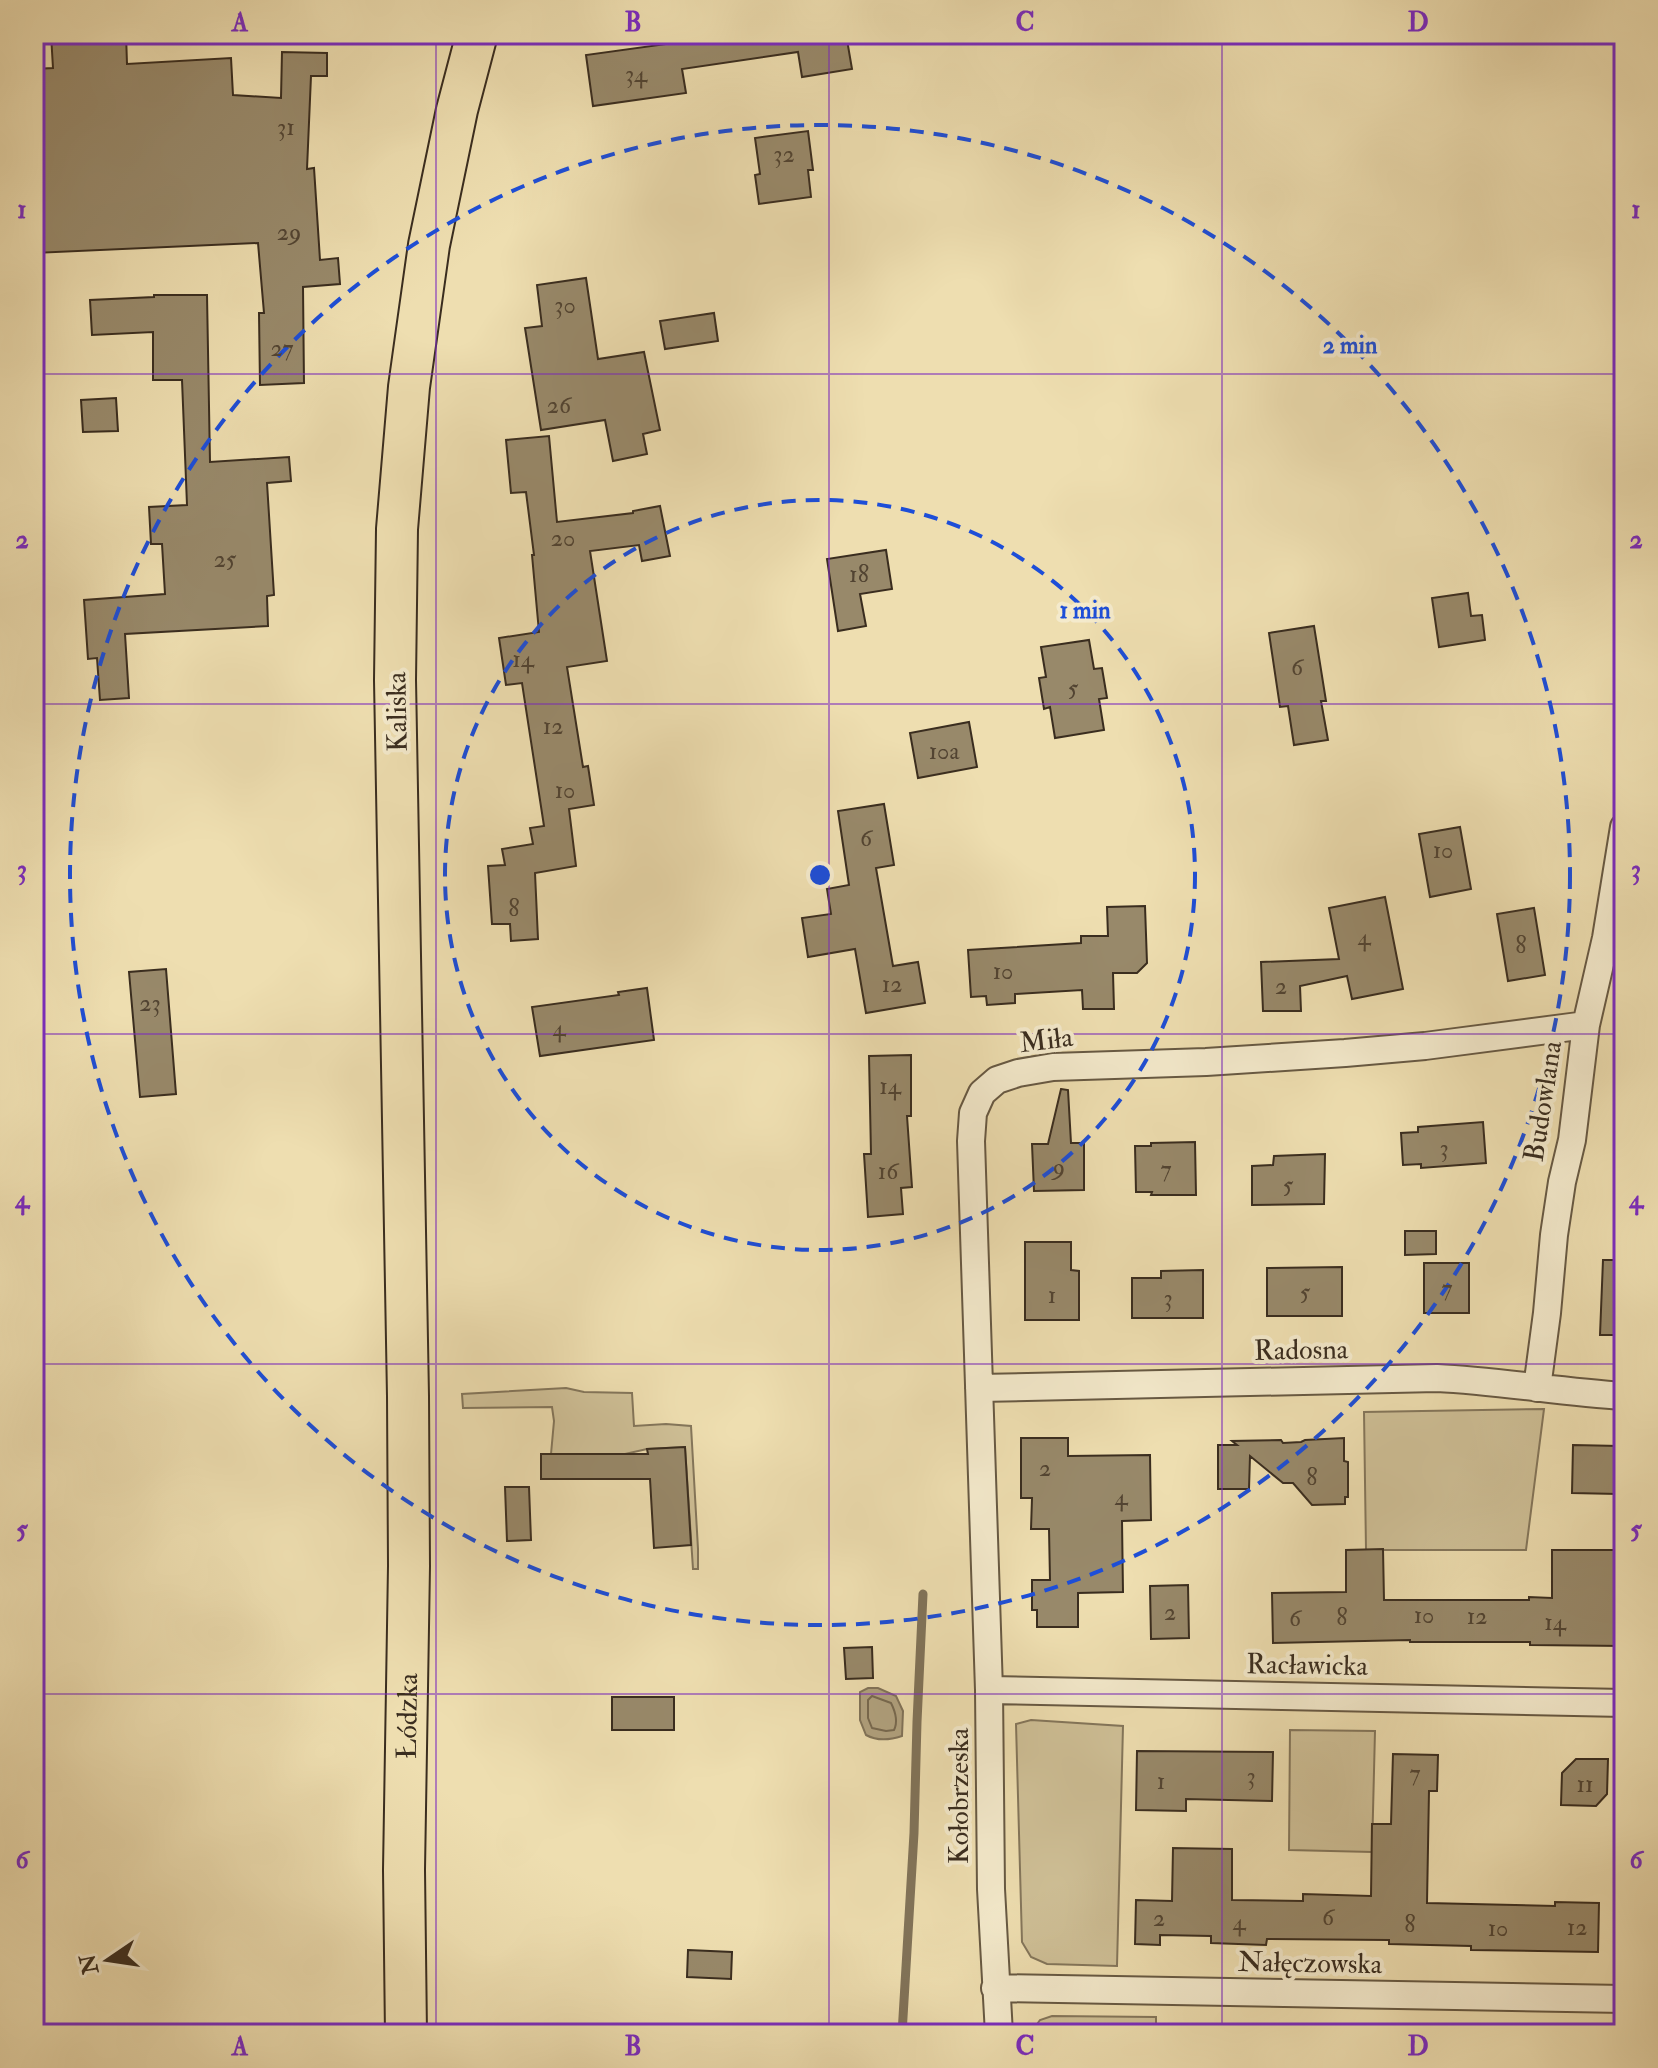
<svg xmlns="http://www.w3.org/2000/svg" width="1658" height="2068" viewBox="0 0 1658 2068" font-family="'IM FELL Double Pica',serif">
  <rect width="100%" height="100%" fill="#eedeb0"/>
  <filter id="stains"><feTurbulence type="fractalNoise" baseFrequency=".0025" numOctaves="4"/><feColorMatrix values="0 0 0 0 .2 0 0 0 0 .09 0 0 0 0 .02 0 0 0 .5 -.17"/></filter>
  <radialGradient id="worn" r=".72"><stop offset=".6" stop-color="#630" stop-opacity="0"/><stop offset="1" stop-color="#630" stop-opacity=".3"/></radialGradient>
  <path fill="#cfc097" stroke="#84765b" stroke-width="2" d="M566,1388l18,4 48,1 2,33 32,-2 25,2 7,123v20h-5l-8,-122 -38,2 -22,5h-74l3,-33 -2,-14 -89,1 -1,-14z
    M1544,1409l-18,141h-160l-2,-138z
    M1031,1720l92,6 -6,240 -70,-2 -16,-7 -9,-15 -6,-218z
    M1290,1730l85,1 -3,121 -83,-2z
    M1052,2016l104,1v17h-126l10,-14z"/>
  <path fill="#b1a27f" stroke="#817359" stroke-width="2" d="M868,1688h10l18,8 7,15 -1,25c-12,4 -25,5 -36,-1l-6,-15v-28z"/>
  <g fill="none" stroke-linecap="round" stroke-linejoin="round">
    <path stroke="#76684f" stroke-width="2" d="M872,1696l19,7c4,8 7,19 3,27l-8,1 -14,-3 -4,-10v-18z"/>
    <path stroke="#817359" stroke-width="9" d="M902,2034l12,-201 3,-111 6,-128"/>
  </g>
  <path fill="#98896a" stroke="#3a2d1f" stroke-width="2" d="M51,34h75l1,30 104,-6 2,37 48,3 1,-46 45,1v23h-16l-4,93 7,-1 6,92 18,-2 2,26 -37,3 1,96 -44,2 -1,-72h5l-6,-70 -224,10v-184l19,-1z
    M709,34h137l6,35 -50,8 -4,-25 -116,17 4,24 -93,13 -7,-51 124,-17z
    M808,131l5,39h-5l3,27 -52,7 -4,-29 5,-1 -5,-36z
    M586,278l12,81 46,-7 16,78 -17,4 4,20 -34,7 -8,-41 -64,10 -16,-102 17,-2 -5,-41z
    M154,295h53l3,167 79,-5 2,24 -24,2 7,112 -7,1 1,30 -143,8 4,64 -29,2 -3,-42 -9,1 -4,-59 81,-6 -3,-50h-11l-2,-37 38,-2 -5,-125h-29v-48l-61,3 -2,-35 64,-3z
    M714,313l4,28 -53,8 -5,-28z
    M116,398l2,33 -35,1 -2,-32z
    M549,436l8,86 76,-9v-2l27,-5 10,50 -28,5 -3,-16 -49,6 17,110 -40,6 16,100 5,-1 6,39 -25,4 7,57 -41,7 3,66 -27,2 -1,-17h-18l-4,-58 17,-1 -3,-16 31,-5 -3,-16 14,-2 -22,-143 -16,2 -7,-47 40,-6 -7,-77h2l-8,-63 -15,1 -5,-53z
    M886,550l6,39 -32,5 6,32 -28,5 -11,-72z
    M1468,593l3,23 11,-1 3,25 -46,7 -7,-49z
    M1314,626l12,75h-5l7,39 -34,5 -6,-39 -8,1 -11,-74z
    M1089,640l5,29 8,-1 5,30 -8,1 5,31 -49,8 -5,-31 -6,2 -5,-31 7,-1 -5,-30z
    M969,722l8,45 -59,11 -8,-45z
    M884,804l10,61 -18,3 17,98 25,-4 7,41 -59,10 -11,-64 -47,8 -6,-39 29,-4 -4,-25 22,-4 -11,-74z
    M1460,827l11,62 -41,8 -11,-63z
    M1385,897l18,92 -51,10 -5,-23 -47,10 1,25h-38l-2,-49 78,-3 -10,-51z
    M1145,906l2,57 -10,10h-24l1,36h-31l-1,-19 -67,4v9l-28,2 -1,-9 -15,1 -3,-47 113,-7v-7h27l-1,-29z
    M1534,908l11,67 -37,6 -11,-67z
    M166,969l10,125 -36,3 -11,-125z
    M647,988l7,52 -114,16 -8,-49 87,-12 -1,-3z
    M911,1055v61h-4l5,71 -11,1 2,26 -35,3 -4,-63h7l-2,-98z
    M1061,1089l7,1 3,53h13v47l-50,1 -2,-47h16z
    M1483,1122l3,41 -65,5v-4l-18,1 -2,-32 17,-1v-5z
    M1195,1142l1,53h-45l1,-3h-16l-1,-46h16v-3z
    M1325,1154l-1,50 -72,1v-39l21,-1 1,-9z
    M1405,1231h31v23l-31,1z
    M1025,1242h46v28l8,1v49h-54z
    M1603,1260h21v75h-24z
    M1424,1263h45v50h-45z
    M1342,1267v49h-75v-48z
    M1203,1270v48h-71v-40h29v-7z
    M1021,1438h47v18l82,-1 1,65 -29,1 1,71 -45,1v34h-41v-17h-5v-30h18l-1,-51h-18l1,-31h-11z
    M1344,1438v23l4,1v35h-3v7l-33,1 -19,-22h-10l-33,-27 -1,33h-31v-44h19l-5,-4 49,-1 2,3 18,-1 4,-2z
    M1573,1445l46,1 -1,48 -46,-1z
    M685,1447l6,98 -37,3 -4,-69h-109v-25h107l-1,-5z
    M505,1487h24l2,53 -24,1z
    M1383,1549l1,51h145v-3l23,1v-48h72v96l-94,-1v-3h-120v-2l-137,3 -1,-50 74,-1v-42z
    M1188,1585l1,53 -38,1 -1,-53z
    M872,1647l1,31 -27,1 -2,-31z
    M612,1697h62v33h-62z
    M1137,1751l136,1 -1,49 -86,-2v12l-50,-1z
    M1393,1754l45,1 -1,36h-8l-2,112 128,3v-4l44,1 -1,49 -127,-2v-4l-82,-2v-4l-122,-1 -1,6 -55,-2v-7l-51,-1v10l-25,-1 1,-44 36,1 1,-53 59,1v51l71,1v-7l68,2 1,-72h19z
    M1576,1759h32l-1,35 -11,12 -35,-1 1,-32z
    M688,1950l44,2 -1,27 -44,-2z"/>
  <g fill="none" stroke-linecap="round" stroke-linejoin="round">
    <g stroke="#675943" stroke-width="30">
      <path id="street" d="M979,1388l458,-10c62,3 124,14 187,18
        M1537,1388l10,-75 7,-78 8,-53 10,-42 14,-115 20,-87 18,-111
        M989,1690l635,13
        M995,1988l629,11
        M999,2034l-8,-145 -2,-199 -18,-549 2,-28 9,-20 15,-13 21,-7 35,-6 153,-5 139,-9 80,-7 161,-21"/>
    </g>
    <g stroke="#3a2d1f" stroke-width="44">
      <g id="primary">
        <path id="s1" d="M406,2034l-2,-164 5,-304 -1,-170 -13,-716 2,-151 12,-142 20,-142 28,-135 20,-76"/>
      </g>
    </g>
    <use href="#street" stroke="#f4eacc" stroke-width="26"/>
    <use href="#primary" stroke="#eedeb0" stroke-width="40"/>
  </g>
  <path fill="none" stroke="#7b2cbf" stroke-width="2" stroke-opacity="0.55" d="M436,34v2000M829,34v2000M1222,34v2000M34,374h1590M34,704h1590M34,1034h1590M34,1364h1590M34,1694h1590"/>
  <g fill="none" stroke="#1d4ed8" stroke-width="4" stroke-dasharray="14 10">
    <circle cx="820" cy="875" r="375"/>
    <circle cx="820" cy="875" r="750"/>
  </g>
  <g text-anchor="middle" stroke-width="8" stroke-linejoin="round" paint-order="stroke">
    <g font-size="24" fill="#524432">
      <text x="636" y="82">34</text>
      <text x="286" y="135">31</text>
      <text x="784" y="162">32</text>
      <text x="289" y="240">29</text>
      <text x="565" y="313">30</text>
      <text x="282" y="356">27</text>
      <text x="559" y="413">26</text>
      <text x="563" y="546">20</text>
      <text x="225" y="567">25</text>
      <text x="859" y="582">18</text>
      <text x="523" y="667">14</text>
      <text x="1297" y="675">6</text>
      <text x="1073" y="696">5</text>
      <text x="553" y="734">12</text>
      <text x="944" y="759">10a</text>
      <text x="565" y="798">10</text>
      <text x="866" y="846">6</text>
      <text x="1443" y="858">10</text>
      <text x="514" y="916">8</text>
      <text x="1364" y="945">4</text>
      <text x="1521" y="953">8</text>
      <text x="1003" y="979">10</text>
      <text x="892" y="992">12</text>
      <text x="1281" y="994">2</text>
      <text x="150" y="1011">23</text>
      <text x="559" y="1036">4</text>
      <text x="890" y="1094">14</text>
      <text x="1444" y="1156">3</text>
      <text x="1059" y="1175">9</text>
      <text x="1166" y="1177">7</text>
      <text x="888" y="1179">16</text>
      <text x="1288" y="1193">5</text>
      <text x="1447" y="1296">7</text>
      <text x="1305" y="1300">5</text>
      <text x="1052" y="1303">1</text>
      <text x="1168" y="1306">3</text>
      <text x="1045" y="1476">2</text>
      <text x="1312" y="1485">8</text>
      <text x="1121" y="1505">4</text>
      <text x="1170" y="1620">2</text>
      <text x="1424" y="1623">10</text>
      <text x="1477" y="1624">12</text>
      <text x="1342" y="1625">8</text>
      <text x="1295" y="1626">6</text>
      <text x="1555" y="1630">14</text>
      <text x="1415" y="1781">7</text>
      <text x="1251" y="1784">3</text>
      <text x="1161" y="1789">1</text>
      <text x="1585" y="1792">11</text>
      <text x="1328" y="1925">6</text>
      <text x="1159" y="1926">2</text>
      <text x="1239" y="1930">4</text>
      <text x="1410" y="1932">8</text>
      <text x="1577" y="1935">12</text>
      <text x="1498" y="1936">10</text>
    </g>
    <g font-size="28" fill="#3a2d1f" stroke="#f4eacc">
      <text transform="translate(396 712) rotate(-91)" y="10">Kaliska</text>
      <text transform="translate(1046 1039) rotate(-7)" y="10">Miła</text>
      <text transform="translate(1542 1101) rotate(-81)" y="10">Budowlana</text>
      <text transform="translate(1301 1349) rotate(-1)" y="10">Radosna</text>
      <text transform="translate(1307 1664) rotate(1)" y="10">Racławicka</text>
      <text dy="10" stroke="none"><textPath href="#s1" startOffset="318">Łódzka</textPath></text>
      <text transform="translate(958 1796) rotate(-90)" y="10">Kołobrzeska</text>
      <text transform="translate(1310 1962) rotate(1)" y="10">Nałęczowska</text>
    </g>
  </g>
  <circle cx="820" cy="875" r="12" fill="#1d4ed8" stroke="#f4eacc" stroke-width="4"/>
  <g font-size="24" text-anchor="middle" font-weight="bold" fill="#1d4ed8" stroke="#f4eacc" stroke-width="8" stroke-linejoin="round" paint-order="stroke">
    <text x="1350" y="353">2 min</text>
    <text x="1085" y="618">1 min</text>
  </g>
  <rect width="1658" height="2068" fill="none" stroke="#eedeb0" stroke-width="88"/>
  <g transform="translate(108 1960) rotate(257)" stroke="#f4eacc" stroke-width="6" paint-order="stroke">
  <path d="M0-6L14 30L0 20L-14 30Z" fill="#3a2d1f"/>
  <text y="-12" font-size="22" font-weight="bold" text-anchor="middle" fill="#3a2d1f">N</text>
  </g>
  <rect x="44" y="44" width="1570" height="1980" fill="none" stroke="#7b2cbf" stroke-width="3"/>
  <g font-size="26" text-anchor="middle" font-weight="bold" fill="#7b2cbf">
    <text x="240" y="31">A</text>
    <text x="633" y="31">B</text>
    <text x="1025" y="31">C</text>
    <text x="1418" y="31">D</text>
    <text x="22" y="218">1</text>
    <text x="1636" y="218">1</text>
    <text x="22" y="548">2</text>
    <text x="1636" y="548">2</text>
    <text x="22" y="878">3</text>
    <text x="1636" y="878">3</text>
    <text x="22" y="1208">4</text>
    <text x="1636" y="1208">4</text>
    <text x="22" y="1538">5</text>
    <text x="1636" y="1538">5</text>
    <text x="22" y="1868">6</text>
    <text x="1636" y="1868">6</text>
    <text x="240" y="2055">A</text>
    <text x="633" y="2055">B</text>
    <text x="1025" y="2055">C</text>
    <text x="1418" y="2055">D</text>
  </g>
  <rect width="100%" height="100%" filter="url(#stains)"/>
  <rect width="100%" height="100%" fill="url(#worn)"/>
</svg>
